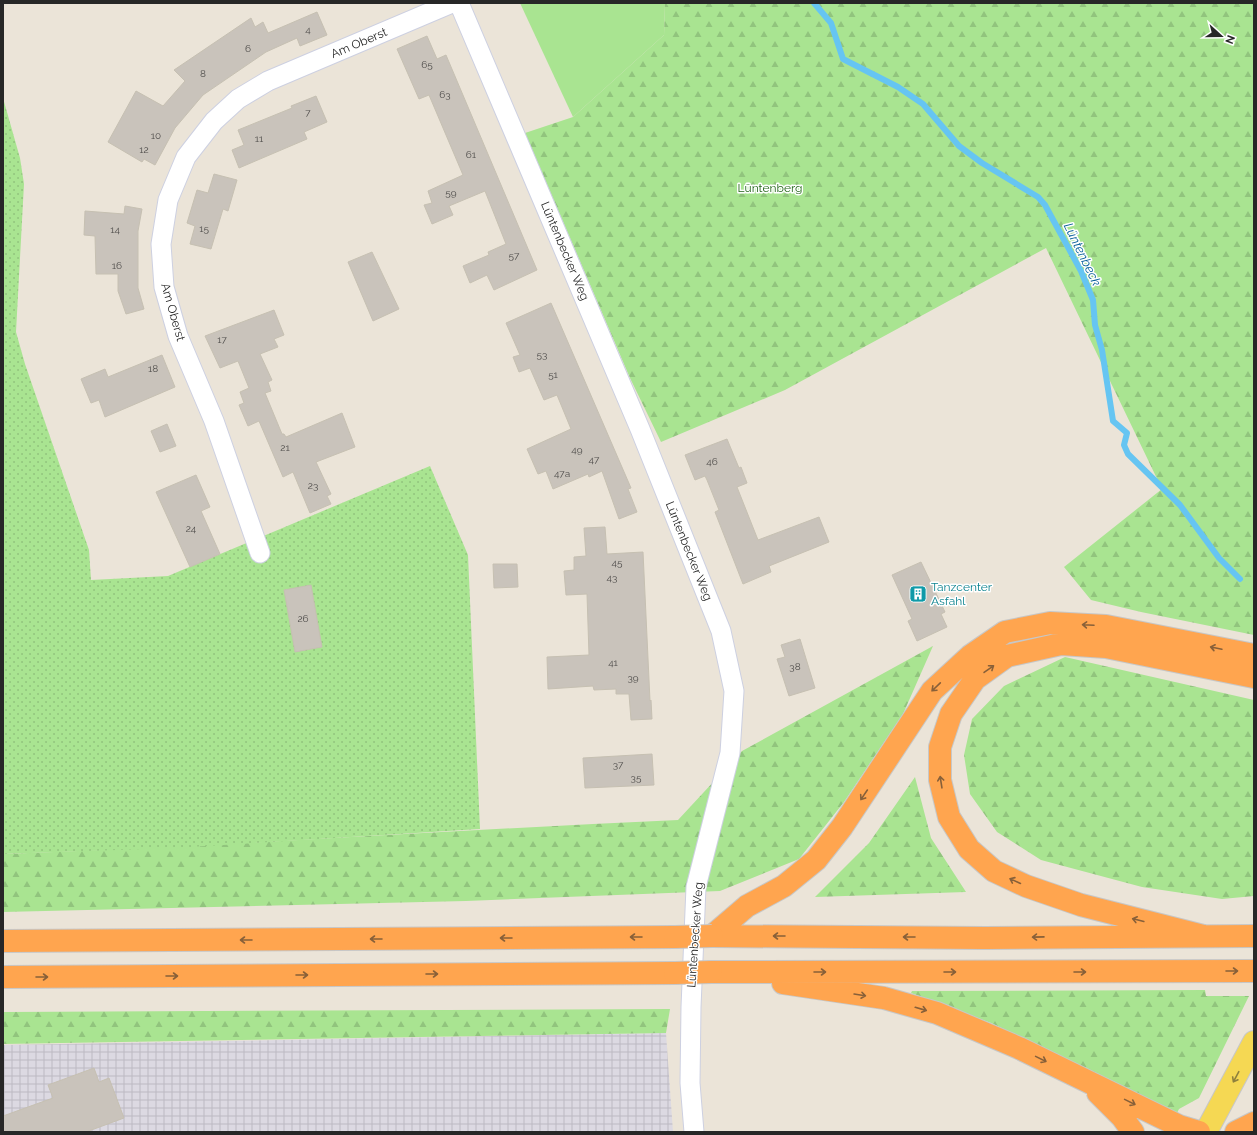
<svg xmlns="http://www.w3.org/2000/svg" width="1257" height="1135" viewBox="0 0 1257 1135" font-family="Raleway,sans-serif">
  <defs>
    <pattern id="industrial-grid" width="8" height="8" patternUnits="userSpaceOnUse"><rect width="8" height="8" fill="#dcd9e2"/><path d="M0 4h8M4 0v8" fill="none" stroke="#bdbac2"/></pattern>
    <pattern id="forest-firs" width="22" height="20" patternUnits="userSpaceOnUse"><rect width="22" height="20" fill="#a9e491"/><path d="M5 1l3.5 6h-7zM16 11l3.5 6h-7z" fill="#91c47d"/></pattern>
    <pattern id="garden-dots" width="8" height="8" patternUnits="userSpaceOnUse"><rect width="8" height="8" fill="#a9e491"/><path d="M2 2h.1M6 6h.1" fill="none" stroke="#91c47d" stroke-width="1.8" stroke-linecap="round"/></pattern>
  </defs>
  <rect width="100%" height="100%" fill="#ebe4d8"/>
  <path fill="url(#industrial-grid)" d="M666,1033l7,99h-670v-87z"/>
  <path fill="#a9e491" d="M520,3h145l-1,32 -91,82z"/>
  <path fill="url(#forest-firs)" d="M665,3h589v632l-113,-23 -50,-12 -27,-33 98,-78 -116,-241 -261,142 -124,52 -31,-64 -105,-245 48,-16 91,-82z
    M933,646l-30,68 -59,88 -45,57 -79,32 -254,10 -463,11v-58c225,-8 450,-24 675,-34l64,-69z
    M1065,657l189,43v196l-32,3 -80,-12 -101,-27 -44,-28 -27,-38 -6,-39 8,-36 32,-33z
    M915,777l16,61 35,54 -151,5 54,-54z
    M1205,990l1,6h43l-50,102 -20,11 -2,4 -186,-90 -80,-30 1,-2z
    M670,1009l-4,24 -663,11v-32z"/>
  <path fill="url(#garden-dots)" d="M3,98l17,60 4,26 -8,148 9,32 64,186 2,30 77,-4 262,-110 38,89 12,274 -306,19 -171,6z"/>
  <g fill="none" stroke-linecap="round" stroke-linejoin="round">
    <path stroke="#66c5f2" stroke-width="6" d="M814,3l17,20 12,36 55,28 25,17 36,42 23,17 56,34 7,8 36,66 12,29 2,25 7,25 11,71 14,12 -3,12 4,9 52,51 39,53 21,21"/>
  </g>
  <path fill="#c9c3bb" stroke="#c6c0b2" d="M317,12l10,23 -27,11 -3,-8 -31,14 -63,43 -28,33 -20,37 -11,-6 -2,3 -34,-20 28,-51 27,15 22,-25 -11,-11 77,-52 4,9 8,-5 5,11z
    M427,36l10,23 9,-4 91,215 -43,20 -7,-15 -17,8 -7,-17 26,-11 -1,-3 18,-8 -21,-53 -36,15 4,9 -21,9 -8,-19 8,-2 -4,-12 35,-16 -34,-80 -10,4 -22,-50z
    M316,96l11,26 -23,10 3,7 -68,29 -7,-18 12,-5 -6,-15 54,-22 -1,-2z
    M214,174l23,6 -9,31 -5,-2 -12,40 -21,-5 5,-18 -8,-3 10,-33 11,3z
    M125,206l17,3 -4,22v57l6,21 -18,5 -8,-23v-17h-22l-1,-38 -11,-1 1,-24 39,3z
    M372,252l27,57 -26,12 -25,-59z
    M551,303l80,185 -3,1 9,23 -18,7 -17,-48 -13,6 -1,-3 -35,15 -7,-18 -8,3 -11,-25 44,-20 -14,-34 -13,5 -14,-32 -11,4 -6,-15 7,-2 -14,-32z
    M274,310l10,25 -10,4 4,8 -18,7 12,26 -4,2 3,9 -6,2 17,41h2l2,3 56,-24 13,34 -39,15 15,32 -4,2 4,8 -21,9 -17,-41 -10,5 -24,-56 -11,5 -9,-21 5,-2 -4,-11 9,-4 -11,-27 -18,7 -15,-32z
    M162,355l13,32 -70,30 -6,-17 -8,3 -10,-24 24,-10 3,8z
    M167,424l9,22 -16,6 -9,-21z
    M727,439l12,29 2,-1 6,16 -10,4 21,53 61,-23 10,25 -60,24 2,6 -28,12 -28,-72 4,-2 -12,-30 -2,-4 -10,4 -10,-25z
    M196,475l14,32 -9,4 19,43 -30,13 -34,-75z
    M605,527l2,27 36,-2 7,149 1,-1 1,19 -21,1 -2,-26h-13v-5l-22,1 -1,-4 -45,3 -1,-32 42,-2 -2,-61 -21,1 -2,-24 10,-1v-13l12,-1 -2,-28z
    M921,562l24,50 -4,2 6,13 -30,14 -9,-20 4,-2 -20,-44z
    M493,564h24l1,23 -24,1z
    M311,585l11,62 -27,5 -11,-62z
    M800,639l15,49 -26,8 -12,-37 8,-2 -4,-12z
    M652,754l2,31 -69,3 -2,-30z
    M94,1068l5,14 10,-4 15,40 -38,14h-83v-16l50,-18 -5,-13z"/>
  <g fill="none" stroke-linecap="round" stroke-linejoin="round">
    <g stroke="#cdd0e1" stroke-width="21">
      <path id="minor" d="M459,3l181,426 81,202 13,60 -4,62 -34,134 -5,120 -1,76 4,49
        M260,553l-46,-132 -36,-85 -14,-49 -3,-43 7,-44 18,-43 28,-36 24,-22 30,-18 184,-78"/>
    </g>
    <g stroke="#c7c7c7" stroke-width="24">
      <path id="primary" d="M1206,1132l48,-90"/>
    </g>
    <g stroke="#c7c7c7" stroke-width="24">
      <path id="motorway" d="M712,936l35,-30 37,-20 32,-26 26,-33 90,-136 38,-35 35,-24 45,-9 56,3 148,29
        M712,936l273,2 269,-2
        M1203,936l-122,-31 -55,-19 -32,-15 -25,-22 -20,-32 -9,-37v-33l11,-33 24,-35 32,-23 54,-12 45,3 148,30
        M3,941l672,-4
        M711,972l543,-1
        M3,977l672,-4
        M783,983l101,15 53,15 82,35 160,78 20,6
        M1098,1093l24,24 11,15
        M1236,1132l18,-9"/>
    </g>
    <use href="#minor" stroke="#fff" stroke-width="19"/>
    <use href="#primary" stroke="#f5d853" stroke-width="22"/>
    <use href="#motorway" stroke="#ffa54f" stroke-width="22"/>
    <g stroke="#c7c7c7" stroke-width="24" stroke-linecap="butt">
      <path id="motorway-bridge" d="M675,937l37,-1
        M675,973l36,-1"/>
    </g>
    <use href="#motorway-bridge" stroke="#ffa54f" stroke-width="22"/>
  </g>
  <defs><path id="oneway-shaft" d="M-6 0H5M1.5-3L5.5 0L1.5 3" fill="none" stroke-width="1.6" stroke-linecap="round" stroke-linejoin="round"/></defs>
  <g stroke="#886039">
    <use href="#oneway-shaft" transform="translate(1088 625) rotate(-177)"/>
    <use href="#oneway-shaft" transform="translate(1216 648) rotate(-168)"/>
    <use href="#oneway-shaft" transform="translate(989 669) rotate(-35)"/>
    <use href="#oneway-shaft" transform="translate(936 687) rotate(136)"/>
    <use href="#oneway-shaft" transform="translate(941 782) rotate(-99)"/>
    <use href="#oneway-shaft" transform="translate(864 795) rotate(124)"/>
    <use href="#oneway-shaft" transform="translate(1015 881) rotate(-155)"/>
    <use href="#oneway-shaft" transform="translate(1138 920) rotate(-166)"/>
    <use href="#oneway-shaft" transform="translate(779 936) rotate(-180)"/>
    <use href="#oneway-shaft" transform="translate(636 937) rotate(180)"/>
    <use href="#oneway-shaft" transform="translate(909 937) rotate(-180)"/>
    <use href="#oneway-shaft" transform="translate(1038 937) rotate(179)"/>
    <use href="#oneway-shaft" transform="translate(506 938) rotate(180)"/>
    <use href="#oneway-shaft" transform="translate(376 939) rotate(180)"/>
    <use href="#oneway-shaft" transform="translate(246 940) rotate(180)"/>
    <use href="#oneway-shaft" transform="translate(1232 971)"/>
    <use href="#oneway-shaft" transform="translate(820 972)"/>
    <use href="#oneway-shaft" transform="translate(950 972)"/>
    <use href="#oneway-shaft" transform="translate(1080 972)"/>
    <use href="#oneway-shaft" transform="translate(432 974)"/>
    <use href="#oneway-shaft" transform="translate(302 975)"/>
    <use href="#oneway-shaft" transform="translate(172 976)"/>
    <use href="#oneway-shaft" transform="translate(42 977)"/>
    <use href="#oneway-shaft" transform="translate(860 995) rotate(9)"/>
    <use href="#oneway-shaft" transform="translate(921 1009) rotate(16)"/>
    <use href="#oneway-shaft" transform="translate(1041 1059) rotate(26)"/>
    <use href="#oneway-shaft" transform="translate(1130 1102) rotate(26)"/>
  </g>
  <use stroke="#8e803d" href="#oneway-shaft" transform="translate(1236 1077) rotate(118)"/>
  <defs>
    <g id="building-square" transform="scale(0.9)"><rect x="-9" y="-9" width="18" height="18" rx="4" fill="#0f9aa8" stroke="#fff"/><path d="M-4-6H4V6H1V3H-1V6H-4ZM-2.5-4.3h1.7v1.8h-1.7ZM.8-4.3h1.7v1.8H.8ZM-2.5-1h1.7V.8h-1.7ZM.8-1h1.7V.8H.8Z" fill="#fff"/></g>
  </defs>
  <g fill-rule="evenodd">
    <use href="#building-square" x="918" y="594"/>
  </g>
  <g text-anchor="middle" stroke-width="3" stroke-linejoin="round" paint-order="stroke">
    <g font-size="10" fill="#504e4c">
      <text x="308" y="33">4</text>
      <text x="248" y="52">6</text>
      <text x="427" y="68">65</text>
      <text x="203" y="77">8</text>
      <text x="445" y="98">63</text>
      <text x="308" y="116">7</text>
      <text x="156" y="139">10</text>
      <text x="259" y="142">11</text>
      <text x="144" y="153">12</text>
      <text x="471" y="158">61</text>
      <text x="451" y="196">59</text>
      <text x="204" y="232">15</text>
      <text x="115" y="233">14</text>
      <text x="514" y="259">57</text>
      <text x="117" y="269">16</text>
      <text x="222" y="343">17</text>
      <text x="542" y="358">53</text>
      <text x="153" y="372">18</text>
      <text x="553" y="378">51</text>
      <text x="285" y="451">21</text>
      <text x="577" y="453">49</text>
      <text x="594" y="463">47</text>
      <text x="712" y="465">46</text>
      <text x="562" y="477">47a</text>
      <text x="313" y="489">23</text>
      <text x="191" y="532">24</text>
      <text x="617" y="566">45</text>
      <text x="612" y="581">43</text>
      <text x="303" y="622">26</text>
      <text x="613" y="666">41</text>
      <text x="795" y="670">38</text>
      <text x="633" y="681">39</text>
      <text x="618" y="768">37</text>
      <text x="636" y="781">35</text>
    </g>
    <g font-size="12" fill="#272727" stroke="#fff">
      <text transform="translate(359 43) rotate(-23)" y="4">Am Oberst</text>
      <text transform="translate(565 251) rotate(67)" y="4">Lüntenbecker Weg</text>
      <text transform="translate(173 312) rotate(74)" y="4">Am Oberst</text>
      <text transform="translate(689 551) rotate(68)" y="4">Lüntenbecker Weg</text>
      <text transform="translate(695 935) rotate(-86)" y="4">Lüntenbecker Weg</text>
    </g>
    <g font-size="12" fill="#226517" stroke="#fff">
      <text x="770" y="192">Lüntenberg</text>
    </g>
    <g font-size="12" fill="#0d838f" stroke="#fff" text-anchor="start">
      <text x="931" y="591">Tanzcenter<tspan x="931" dy="14">Asfahl</tspan></text>
    </g>
    <g font-size="13" font-style="italic" fill="#09609a" stroke="#fff">
      <text transform="translate(1083 254) rotate(64)" y="5">Lüntenbeck</text>
    </g>
  </g>
  <rect width="1257" height="1135" fill="none" stroke="#272727" stroke-width="8"/>
  <g transform="translate(1221 36) rotate(111)" stroke="#ffffff" stroke-width="3" paint-order="stroke">
  <path d="M0-3L7 15L0 10L-7 15Z" fill="#272727"/>
  <text y="-6" font-size="11" font-weight="bold" text-anchor="middle" fill="#272727">N</text>
  </g>
</svg>
